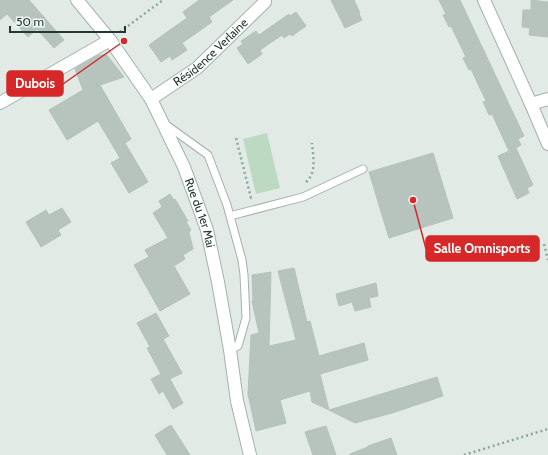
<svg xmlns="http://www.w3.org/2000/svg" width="548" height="455" viewBox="0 0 548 455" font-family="Cabin,sans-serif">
  <rect width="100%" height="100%" fill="#e1eae5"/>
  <path fill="#bcd9c2" d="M267,133l13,55 -24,6 -13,-55z"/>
  <path fill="#b7c4be" stroke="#b4c2bc" d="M0,0h29l35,40 -10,8 -17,-19 -9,8 -21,-23 -7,6z
    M199,0h34l-24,17 3,5 -30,21 5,7 -15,10 -2,-4 -9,6 -12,-17 38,-27 -4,-6z
    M331,0h23l6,13 -1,1 3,6 -17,8z
    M439,0h21l64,136 -6,3 3,6 -5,3 17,37 -6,3 2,5 -12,6 -19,-43 11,-5 -17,-37 -3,1 -3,-7 -3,-6 3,-1 -15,-32 -2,1 -6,-12 3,-1 -15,-31 -2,1 -6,-12 3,-1z
    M531,0l17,2v35l-19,-2 1,-7 -8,-1 1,-17h8z
    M296,12l10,14 -14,10 -2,-2 -6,4 -2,-3 -22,15 2,4 -14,10 -11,-16 6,-4 -2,-3 15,-10 3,4 30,-21 1,2z
    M106,54l18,23 -24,8 31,54 -6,4 23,39 -19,11 -18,-30 9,-5 -22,-37 -31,19 -18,-30 34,-20 -8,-21 22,-13z
    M433,153l20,65 -64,20 -20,-66z
    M170,194l4,6 1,-1 13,22 -2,1 5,8 -2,2 4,17 -10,6 2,4 -11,7 16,28 -30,17 -26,-46 15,-8 -4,-7 23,-12 -15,-25 9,-6 -3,-6z
    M62,208l9,14 -13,8 3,5 -20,12 -15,-25 20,-12 3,5z
    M294,268l13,54 3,-1 9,35 45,-13 4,17 -48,14 9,36 -17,-8 -2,-11 -30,9 6,23 -30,8 -8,-37 3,-59 8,-2 -7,-32 1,-1 -1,-25 19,-3 -2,74 27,-6 -18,-69z
    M376,283l2,13 -9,2 2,9 -16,4 -3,-9 -13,4 -3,-12z
    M156,313l13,23 -6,3 19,34 -12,6 13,24 -10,6 -10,-18 -4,3 -8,-15 10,-5 -14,-26 3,-1 -13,-24z
    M437,377l6,19 -51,17 -37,10 -26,-13z
    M171,425l19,30h-23l-12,-20z
    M326,426l10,29h-23l-8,-23z
    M391,438l6,17h-47v-1l18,-7v-1z"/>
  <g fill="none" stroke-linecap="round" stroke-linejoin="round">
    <g stroke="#a4b1ac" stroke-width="9">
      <path id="lane" d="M165,124l43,31 19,50 15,55 2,15 2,43 -8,28 -8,4
        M230,216l73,-19 60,-28"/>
    </g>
    <g stroke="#a4b1ac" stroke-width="14">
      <g id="street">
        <path d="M484,0l47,104 17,40"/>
        <path id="s1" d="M151,99l46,-31 68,-66v-2"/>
        <path d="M0,103l110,-63"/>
        <path d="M531,104l17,-5"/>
      </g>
    </g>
    <g stroke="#a1b4ac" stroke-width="14">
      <g id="secondary">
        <path id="s2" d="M77,0l33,40 41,59 33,68 23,63 11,52 12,68 7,51 13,54"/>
      </g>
    </g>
    <path stroke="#85aa9c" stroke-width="2.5" stroke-dasharray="2 3" stroke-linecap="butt" d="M120,32l43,-32
      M236,138l15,60 3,-1
      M306,182c11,-9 7,-26 6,-39
      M544,244l4,16
      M464,455l84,-26"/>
    <use href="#lane" stroke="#fff" stroke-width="7"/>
    <use href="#street" stroke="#fff" stroke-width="12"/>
    <use href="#secondary" stroke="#fff" stroke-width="12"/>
  </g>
  <g text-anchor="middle" stroke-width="3" stroke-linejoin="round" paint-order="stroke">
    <g font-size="12" fill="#233832" stroke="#f1f7f4">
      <text dy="4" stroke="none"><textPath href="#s1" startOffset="76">Résidence Verlaine</textPath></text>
      <text dy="4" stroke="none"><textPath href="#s2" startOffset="248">Rue du 1er Mai</textPath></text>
    </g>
  </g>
  <path fill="none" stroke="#d62828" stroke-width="1.5" d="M124 41L63 84M413 200L426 249"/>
  <g fill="#d62828" stroke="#f1f7f4" stroke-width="1.5">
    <circle cx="124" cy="41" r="4"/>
    <circle cx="413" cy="200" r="4"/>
  </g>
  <g fill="#d62828" stroke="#d62828" stroke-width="1.5">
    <rect x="7" y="71" width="56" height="25" rx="4"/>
    <rect x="426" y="236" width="113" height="25" rx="4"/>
  </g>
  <g font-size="13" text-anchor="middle" font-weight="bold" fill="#fff">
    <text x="35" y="88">Dubois</text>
    <text x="482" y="253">Salle Omnisports</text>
  </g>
  <path d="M10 26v6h115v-6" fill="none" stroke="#233832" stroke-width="2"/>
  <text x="16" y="26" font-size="12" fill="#233832" stroke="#f1f7f4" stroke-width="3" paint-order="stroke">50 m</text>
</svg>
